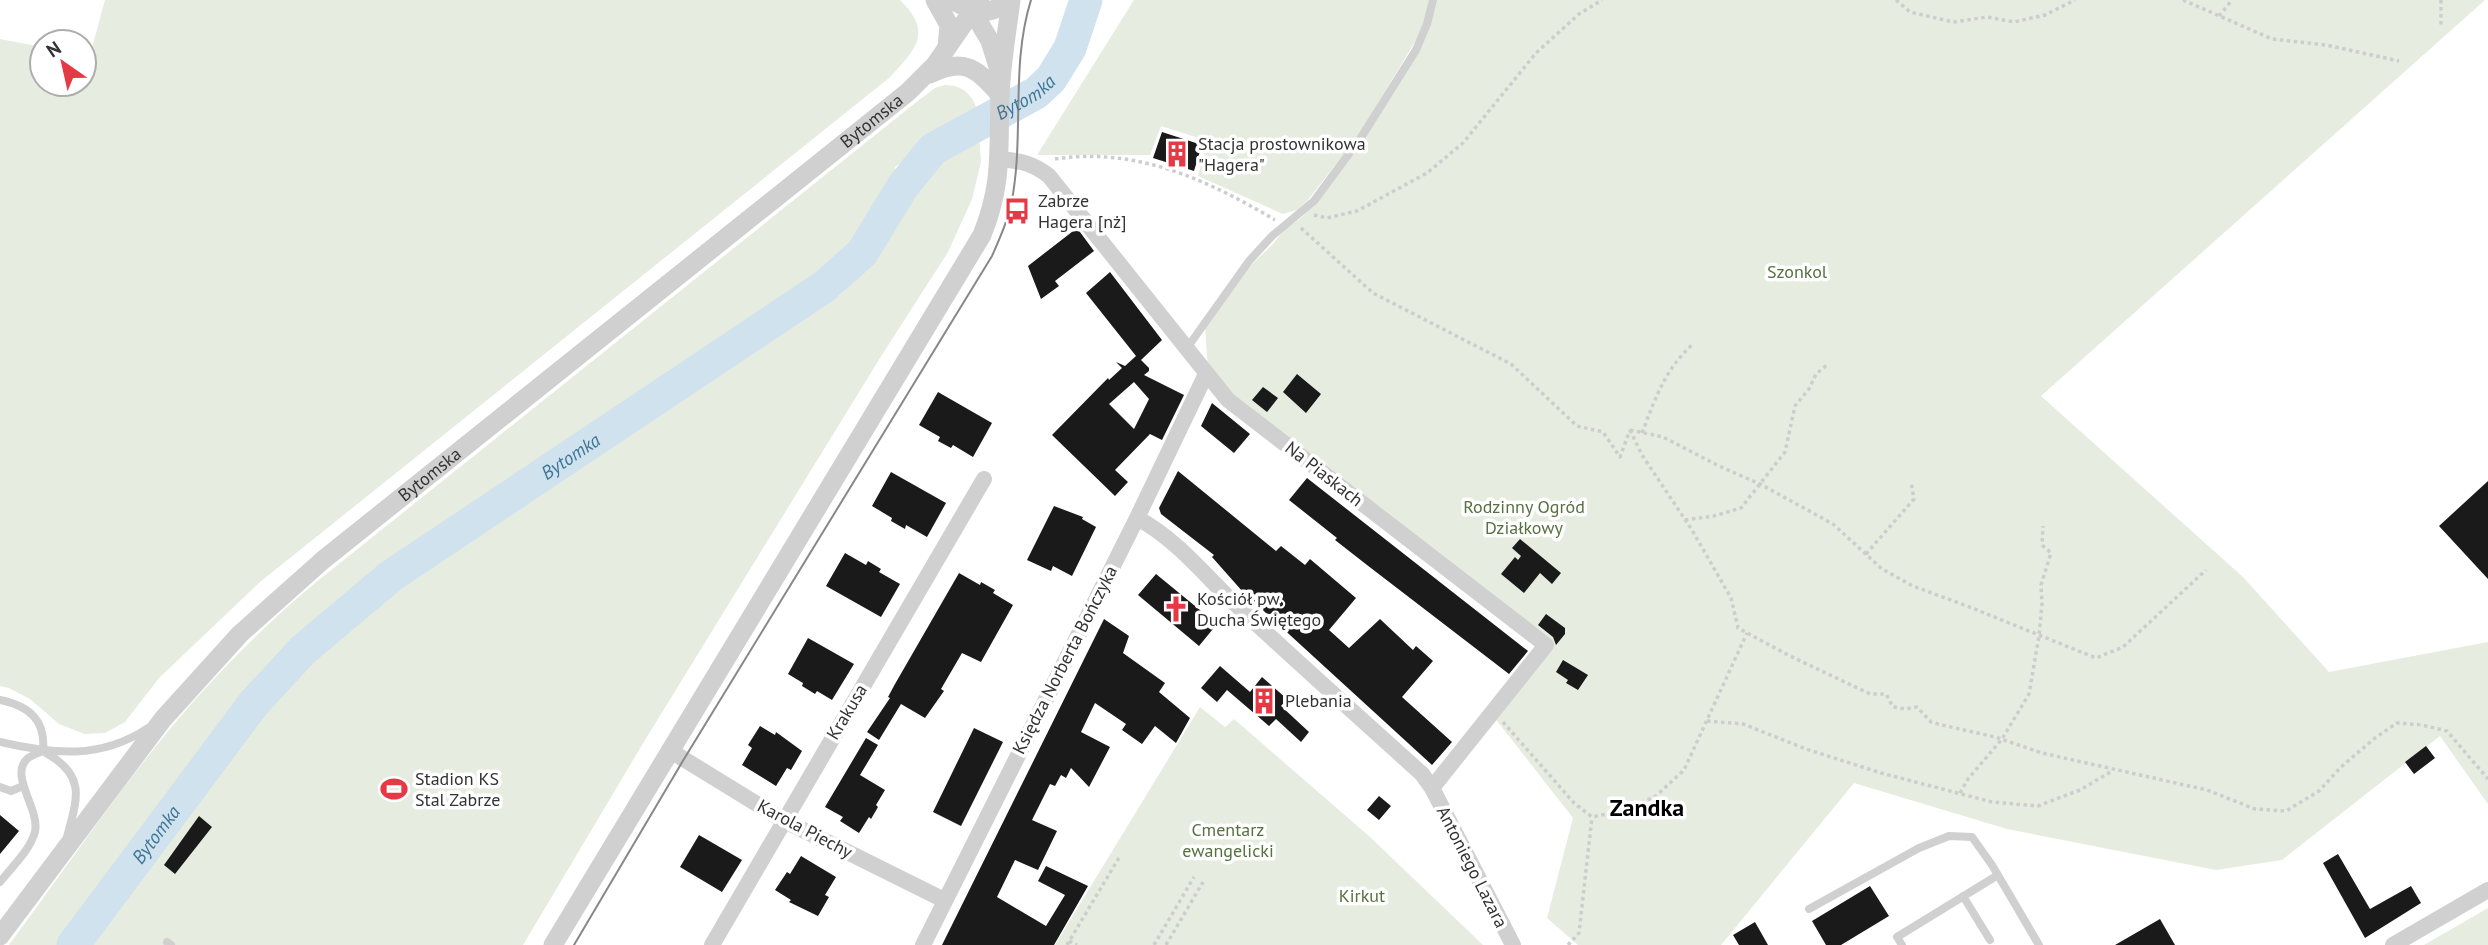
<svg xmlns="http://www.w3.org/2000/svg" width="2488" height="945" viewBox="0 0 2488 945" font-family="'PT Sans',sans-serif">
  <rect width="100%" height="100%" fill="#fff"/>
  <path fill="#e6ecdf" d="M105,0h795c34,33 15,50 -11,78l-629,504 -101,96 -34,44 -20,11 -20,1 -26,-10 -29,-25 -21,-11 -9,-2v-647l42,8v37h42v-30l6,1z
    M1134,0h296l-8,30 -62,103 -52,67 -11,10 -14,4 -85,-38 10,-35 -47,-15 -11,29h-113z
    M1437,0h1048l-444,396 202,181 86,95 159,-30v162l-48,-68 -158,124 -66,10 -209,-41 -153,-46 -133,162h-143l-31,-27 26,-100 -86,-110 57,-69 -335,-255 -4,-58 38,-53 30,-29 11,-14 17,-12 17,-16 45,-66 71,-125z
    M945,85c17,0 26,8 32,24l-82,58 -3,29 -24,38 -39,40 -54,39 -343,221 -101,76 -86,91 -181,244h-55c60,-81 117,-167 184,-243 38,-43 78,-82 122,-119l604,-483 16,-12z
    M979,137l2,25 -9,37 -24,53 -68,106 -235,382 -122,205h-439l218,-281 86,-74 126,-85 326,-210 42,-44 41,-82z
    M1200,707l25,20 9,-8 136,118 113,108h-428z
    M2488,908v37h-64z"/>
  <g fill="none" stroke-linecap="round" stroke-linejoin="round">
    <path stroke="#cfe2ee" stroke-width="33" id="s1" d="M73,945l181,-242 49,-53 88,-74 434,-290 37,-33 41,-67 30,-37 103,-56 15,-14 19,-31 16,-48"/>
  </g>
  <path fill="#1a1a1a" fill-rule="evenodd" d="M1162,132l40,13 -8,26 -41,-13z
    M1077,228l17,23 -39,30 4,5 -18,13 -13,-33z
    M1110,272l52,68 -21,20 8,8v3l-5,4 40,20 -22,45 -12,-6 -35,36 13,12 -13,14 -63,-61 56,-57 1,2 13,-12 -6,-6 9,4 11,-10 -50,-63zM1134,382l15,17 -15,30 -25,-25z
    M1297,374l24,20 -15,19 -23,-21z
    M1263,387l15,11 -11,14 -15,-12z
    M938,392l54,31 -19,34 -20,-12 -2,3 -13,-7 2,-4 -21,-12z
    M1212,403l38,31 -16,19 -33,-27z
    M1178,471l98,80 5,-5 24,19 5,-6 46,39 -27,32 20,18 31,-29 33,31 3,-4 17,15 -31,36 50,45 -20,23 -189,-173 -31,-35 2,-2 -53,-41 -2,-6z
    M891,472l55,31 -19,34 -21,-12 -1,4 -14,-8 1,-3 -20,-12z
    M1307,478l221,173 -19,23 -142,-109 -32,-25 2,-2 -48,-38z
    M2488,481v98l-49,-53z
    M1054,506l29,11 -1,2 14,8 -24,49 -19,-10 -2,5 -24,-11z
    M1520,539l41,34 -9,11 -12,-11 -16,20 -23,-19 14,-17 3,3 3,-4 -9,-8z
    M845,553l21,12 2,-4 13,8 -2,3 21,12 -19,33 -55,-31z
    M959,573l21,12 1,-3 14,8 -2,3 20,12 -32,57 -19,-9 -21,36 3,2 -19,27 -24,-14 -22,36 -12,-8 23,-34 -2,-1 7,-13z
    M1156,574l61,50 -18,22 -61,-51z
    M1546,614l19,14v6l-9,11 -3,-8 -15,-12z
    M1104,619l25,17 -6,17 42,30 -6,9 31,26 -14,25 -21,-17 -13,18 -20,-14 4,-6 -31,-21 -14,29 29,15 -21,40 -18,-19 -5,10 -5,-3 -6,11 -5,-2 -18,36 25,11 -19,39 -23,-10 -18,37 49,29 19,-31 -27,-14 8,-15 42,20 -34,59h-112z
    M808,638l46,26 -22,36 -15,-9 -2,3 -13,-8 1,-3 -15,-9z
    M1563,660l25,15 -10,15 -12,-7 2,-3 -12,-8z
    M1220,666l30,26 12,-15 25,22 -6,7 28,26 -8,10 -25,-23 -7,7 -42,-36 -10,12 -16,-14z
    M760,726l15,9 1,-3 26,19 -11,19 -4,-2 -11,18 -34,-21 10,-17 -4,-3z
    M974,728l29,14 -42,84 -28,-14z
    M866,738l12,7 -18,30 25,15 -9,15 2,2 -7,12 -2,-2 -10,16 -19,-12 3,-4 -18,-10z
    M2426,746l9,12 -21,16 -9,-12z
    M1379,796l12,10 -12,14 -12,-10z
    M0,815l19,16 -19,23z
    M199,816l13,11 -37,47 -11,-9z
    M699,835l43,25 -20,32 -42,-25z
    M2338,854l32,55 41,-23 10,17 -56,35 -42,-75z
    M801,856l35,21 -11,18 4,2 -11,19 -29,-14 2,-2 -16,-10 12,-18 3,2z
    M1870,886l19,30 -48,29h-15l-14,-24z
    M2160,919l15,26h-60z
    M1755,922l13,23h-29l-6,-10z"/>
  <g fill="none" stroke-linecap="round" stroke-linejoin="round">
    <path stroke="#cdcdcd" stroke-width="3.5" stroke-dasharray="3.5 3.5" stroke-linecap="butt" d="M1896,0l14,12 43,10 34,-5 27,5 31,-7 30,-15
      M2183,0l89,39 54,6 73,16
      M2441,0v25
      M2219,16l13,-16
      M1055,159c81,-12 151,20 220,61
      M1314,215l13,3 30,-7 70,-38 36,-30 73,-90 43,-39 23,-14
      M1301,228l72,65 138,71 66,62 26,6 17,25 10,-27
      M1630,430l12,25 50,75 39,68 7,30 50,27 82,39h16l7,13 12,2 12,-2 14,15 11,3 53,12 47,16 165,37 48,19 31,2 33,-20 22,-24 34,-29 22,-15 25,2 25,6 41,48
      M1630,430l33,7 56,29 41,18 73,40 49,45 31,17 54,20 129,52 27,-11 83,-77
      M1642,433c13,-34 23,-64 51,-89
      M1685,520l29,-4 27,-8 44,-56 10,-46 14,-17 7,-15 12,-10
      M1866,554l48,-55 -3,-17
      M1707,721l36,3 63,25 75,24 111,29 46,4 42,-16 32,-19
      M1503,722l71,81 18,14 30,-6 34,-15 28,-26 63,-137
      M1960,793l8,-14 34,-40 27,-45 10,-58 3,-32 -1,-19 10,-32 -9,-8 1,-19
      M1069,941l8,4
      M1067,945l53,-89
      M1154,945l40,-68
      M1166,945l37,-63
      M1568,945l11,-12 13,-116"/>
    <path stroke="#d0d0d0" stroke-width="8" d="M1187,348l62,-87 23,-25 42,-35 48,-65 54,-86 11,-26 6,-24
      M0,700c29,6 46,20 43,51
      M0,742c53,12 100,18 148,-14
      M46,753c41,23 31,46 21,84
      M0,787l11,4 12,-5
      M0,882c12,-15 30,-32 35,-50 5,-24 -27,-57 -7,-74 4,-3 11,-5 15,-7
      M1963,896l27,44
      M1809,909l110,-61 30,-12 23,1 20,28 47,80
      M167,942l4,3
      M1902,945l-5,-8 101,-62"/>
    <path stroke="#d0d0d0" stroke-width="16" d="M1000,159c20,2 33,4 49,17l179,224 318,245 -114,143
      M1137,518c39,21 65,54 96,84 62,58 126,115 189,172l10,14 81,157
      M669,750l114,70 161,80
      M712,945l272,-466
      M923,945l214,-427 69,-144
      M2393,945l95,-55"/>
    <g stroke="#d0d0d0" stroke-width="19">
      <path d="M935,0l14,25 -2,23"/>
      <path d="M951,0c20,10 38,20 56,0"/>
      <path d="M973,12l17,29 9,29"/>
      <path d="M930,74c34,-17 47,-6 70,21"/>
      <path id="s2" d="M0,936l163,-217 77,-85 83,-74 585,-468 27,-27 45,-65"/>
      <path d="M553,945l429,-710c21,-52 16,-83 18,-138 1,-32 7,-65 11,-97"/>
    </g>
    <path stroke="#888" stroke-width="2" d="M574,945l110,-186 308,-503c7,-16 15,-33 19,-51 14,-68 -1,-138 20,-205"/>
  </g>
  <defs>
    <g id="building-bare" transform="scale(2.1)"><path d="M-4-6H4V6H1V3H-1V6H-4ZM-2.5-4.3h1.7v1.8h-1.7ZM.8-4.3h1.7v1.8H.8ZM-2.5-1h1.7V.8h-1.7ZM.8-1h1.7V.8H.8Z" fill="#e63946" stroke="#fff" stroke-width="2.5" paint-order="stroke"/></g>
    <g id="bus-bare" transform="scale(2.1)"><path d="M-5-6H5V4H4V6H2V4H-2V6H-4V4H-5ZM-3.5-4V0h7V-4ZM-3.5 1.2v1.5H-2V1.2ZM2 1.2v1.5H3.5V1.2Z" fill="#e63946" stroke="#fff" stroke-width="2.5" paint-order="stroke"/></g>
    <g id="church-bare" transform="scale(2.1)"><path d="M-1.2-6h2.4v3.5h3.3v2.4h-3.3V6h-2.4V-.1h-3.3v-2.4h3.3Z" fill="#e63946" stroke="#fff" stroke-width="2.5" paint-order="stroke"/></g>
    <g id="stadium-bare" transform="scale(2.1)"><path d="M0-5a6.5 5 0 1 0 0 10a6.5 5 0 1 0 0-10ZM-3.5-1.8h7v3.6h-7Z" fill="#e63946" stroke="#fff" stroke-width="2.5" paint-order="stroke"/></g>
  </defs>
  <g fill-rule="evenodd">
    <use href="#building-bare" x="1177" y="154"/>
    <use href="#bus-bare" x="1017" y="211"/>
    <use href="#church-bare" x="1176" y="609"/>
    <use href="#building-bare" x="1264" y="701"/>
    <use href="#stadium-bare" x="394" y="789"/>
  </g>
  <g text-anchor="middle" stroke-width="7" stroke-linejoin="round" paint-order="stroke">
    <g font-size="18" fill="#333" stroke="#fff">
      <text dy="6" stroke="none"><textPath href="#s2" startOffset="1200">Bytomska</textPath></text>
      <text transform="translate(1324 474) rotate(38)" y="6">Na Piaskach</text>
      <text dy="6" stroke="none"><textPath href="#s2" startOffset="634">Bytomska</textPath></text>
      <text transform="translate(1065 660) rotate(-63)" y="6">Księdza Norberta Bończyka</text>
      <text transform="translate(847 712) rotate(-59)" y="6">Krakusa</text>
      <text transform="translate(805 829) rotate(28)" y="6">Karola Piechy</text>
      <text transform="translate(1472 867) rotate(63)" y="6">Antoniego Lazara</text>
    </g>
    <g font-size="18" fill="#333" stroke="#fff" text-anchor="start">
      <text x="1198" y="150">Stacja prostownikowa<tspan x="1198" dy="21">"Hagera"</tspan></text>
      <text x="1038" y="207">Zabrze<tspan x="1038" dy="21">Hagera [nż]</tspan></text>
      <text x="1197" y="605">Kościół pw.<tspan x="1197" dy="21">Ducha Świętego</tspan></text>
      <text x="1285" y="707">Plebania</text>
      <text x="415" y="785">Stadion KS<tspan x="415" dy="21">Stal Zabrze</tspan></text>
    </g>
    <g font-size="18" fill="#56703f" stroke="#fff">
      <text x="1797" y="278">Szonkol</text>
      <text x="1524" y="513">Rodzinny Ogród<tspan x="1524" dy="21">Działkowy</tspan></text>
      <text x="1228" y="836">Cmentarz<tspan x="1228" dy="21">ewangelicki</tspan></text>
      <text x="1362" y="902">Kirkut</text>
    </g>
    <g font-size="19" font-style="italic" fill="#3f7597" stroke="#fff">
      <text dy="7" stroke="none"><textPath href="#s1" startOffset="1293">Bytomka</textPath></text>
      <text dy="7" stroke="none"><textPath href="#s1" startOffset="705">Bytomka</textPath></text>
      <text dy="7" stroke="none"><textPath href="#s1" startOffset="138">Bytomka</textPath></text>
    </g>
    <g font-size="24" font-weight="bold" fill="#000" stroke="#fff">
      <text x="1647" y="816">Zandka</text>
    </g>
  </g>
  <g transform="translate(63 63) rotate(326)"><circle r="33" fill="#ffffff" stroke="#adadad" stroke-width="2"/>
  <path d="M0-5L12 26L0 18L-12 26Z" fill="#e63946"/>
  <text y="-10" font-size="19" font-weight="bold" text-anchor="middle" fill="#333333">N</text>
  </g>
</svg>
